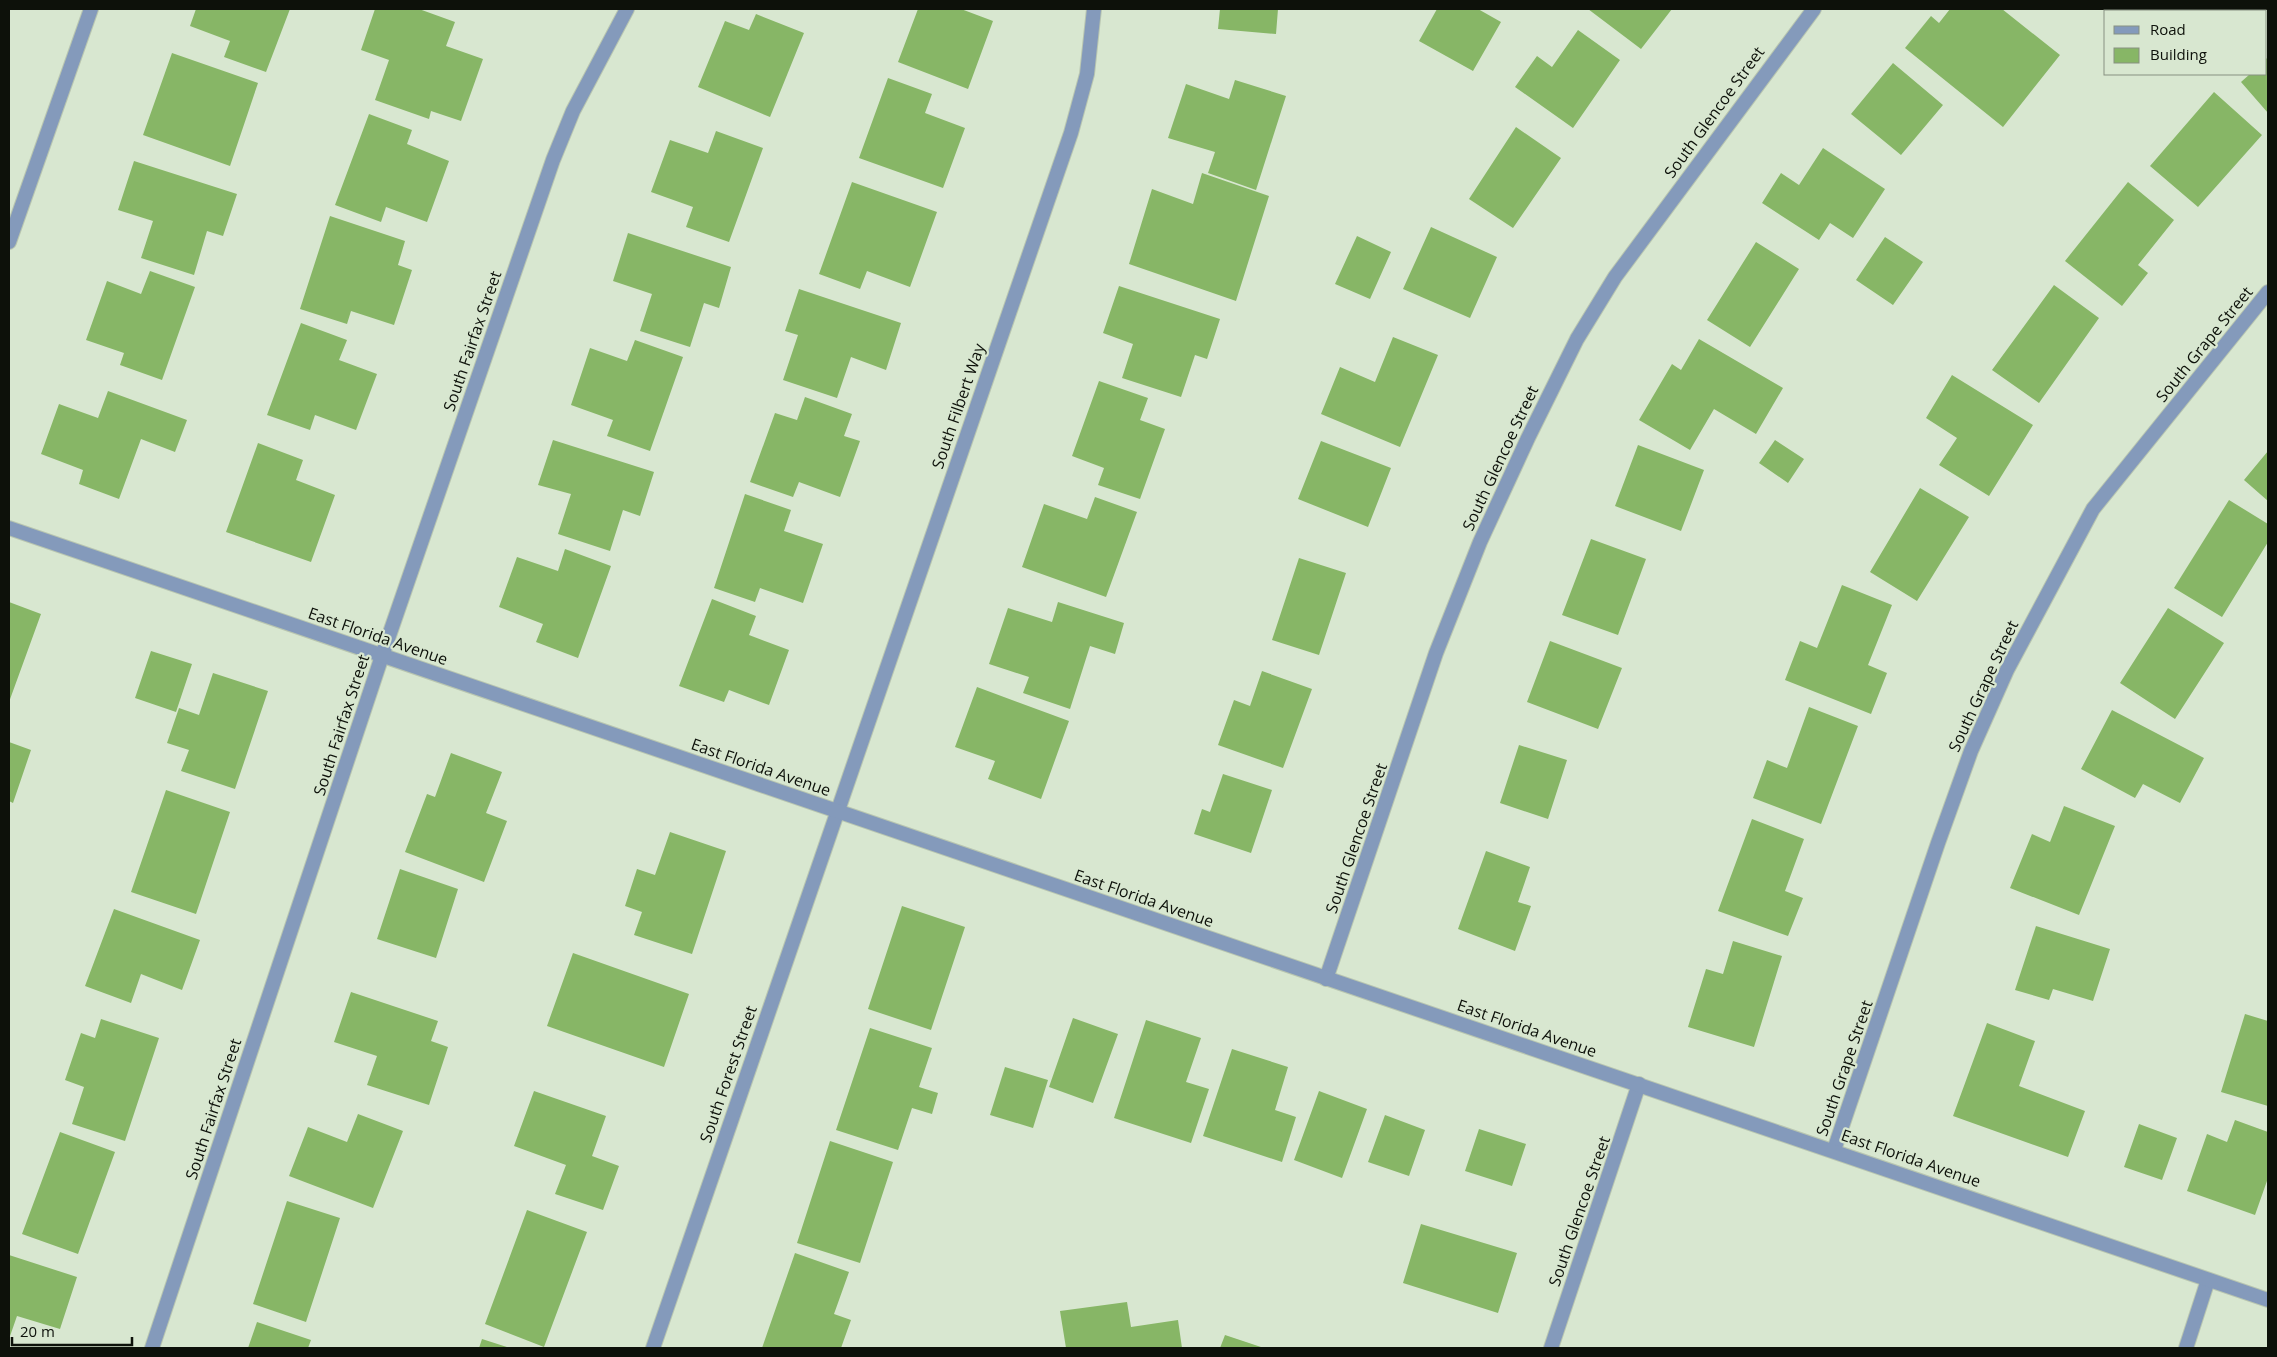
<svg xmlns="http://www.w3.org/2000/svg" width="2277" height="1357" viewBox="0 0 2277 1357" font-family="'Open Sans',sans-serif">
  <rect width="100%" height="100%" fill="#d8e7d0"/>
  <path fill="#87b666" d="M196,9h94l-24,63 -42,-15 6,-16 -40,-15z
    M375,9h44l36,13 -9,24 37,13 -22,62 -30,-10 -2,8 -54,-19 14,-40 -28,-10z
    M918,9h43l32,12 -25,68 -70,-27z
    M1220,9h58l-2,25 -58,-5z
    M1437,9h41l23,13 -28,49 -54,-30z
    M1588,9h84l-31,40z
    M1950,9h52l58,46 -57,72 -98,-79 26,-32 8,7z
    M756,14l48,19 -34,84 -72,-30 27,-66 24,9z
    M1578,30l42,30 -47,68 -58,-41 22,-31 15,11z
    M172,53l86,30 -28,83 -87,-31z
    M2268,57v56l-27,-31 9,-8h16v-15z
    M1893,63l50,42 -42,50 -50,-41z
    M888,78l44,16 -7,19 40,15 -22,60 -84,-30z
    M1235,80l51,16 -30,94 -48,-17 7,-21 -47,-14 18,-54 43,15z
    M2214,92l48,43 -64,72 -48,-41z
    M369,114l43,16 -5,14 42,17 -22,61 -41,-15 -5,15 -46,-17z
    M1516,127l45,31 -48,70 -44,-29z
    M716,131l47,17 -34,94 -43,-15 7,-20 -42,-15 19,-52 38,13z
    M1823,148l62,41 -32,49 -23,-15 -11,17 -57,-37 19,-30 18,12z
    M134,161l103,33 -14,42 -16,-5 -13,44 -53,-17 12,-37 -35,-11z
    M1202,173l67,23 -33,105 -107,-37 23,-75 41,15z
    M852,182l85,30 -27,75 -43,-16 -7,18 -41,-15z
    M2128,182l46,38 -36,45 10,8 -26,33 -57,-45z
    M330,216l75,25 -7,24 14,5 -18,55 -43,-14 -4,13 -47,-15z
    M1431,227l66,30 -27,61 -67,-29z
    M628,233l103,34 -12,41 -15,-5 -14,44 -50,-16 12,-37 -39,-13z
    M1357,236l34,16 -21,47 -35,-15z
    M1885,237l38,25 -30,43 -37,-25z
    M1756,242l43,27 -49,78 -43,-27z
    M150,271l45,16 -33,93 -42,-15 4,-12 -38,-13 21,-59 34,13z
    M2054,285l45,33 -60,85 -47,-33z
    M1119,286l101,33 -13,40 -12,-4 -14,42 -59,-19 11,-34 -30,-11z
    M799,289l102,34 -15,47 -35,-13 -14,41 -54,-18 15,-45 -13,-4z
    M301,323l46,17 -8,20 38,14 -21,56 -41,-15 -5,15 -43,-15z
    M1393,337l45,18 -38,92 -79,-33 19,-47 35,15z
    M1699,339l84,49 -27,46 -42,-25 -24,41 -51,-30 33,-56 9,6z
    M635,340l48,17 -33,94 -43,-15 6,-16 -42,-15 19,-57 37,13z
    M1952,375l81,50 -44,71 -50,-31 18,-27 -31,-20z
    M1099,381l49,17 -8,22 25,9 -25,70 -42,-14 6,-17 -32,-12z
    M108,391l79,29 -12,32 -34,-13 -22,60 -40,-15 4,-14 -42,-16 18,-50 39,14z
    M805,397l47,17 -8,22 16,5 -20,56 -41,-15 -6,15 -43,-15 25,-69 22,7z
    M553,440l101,32 -14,44 -17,-6 -13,41 -52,-17 13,-40 -33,-9z
    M1775,440l29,19 -16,24 -29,-20z
    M1321,441l70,27 -23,59 -70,-28z
    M258,443l45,17 -7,20 39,15 -24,67 -85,-30z
    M1638,445l66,25 -23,61 -66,-25z
    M2268,451v50l-24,-21z
    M1920,488l49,29 -52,84 -47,-29z
    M745,494l46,16 -7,21 39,13 -20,59 -43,-15 -5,14 -41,-14z
    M1095,497l42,15 -31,85 -84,-30 22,-63 43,15z
    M2229,500l39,24v18l-46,75 -48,-29z
    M1591,539l55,20 -28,76 -56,-20z
    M565,549l46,17 -33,92 -42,-16 7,-18 -44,-17 18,-50 41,14z
    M1299,558l47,15 -27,82 -47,-15z
    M1842,585l50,20 -24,60 19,8 -16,41 -86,-34 15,-39 17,7z
    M712,599l44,17 -7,19 40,15 -20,55 -40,-15 -5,12 -45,-16z
    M9,602l32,12 -32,88z
    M1058,602l66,21 -9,31 -25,-8 -20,63 -47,-16 6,-16 -40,-13 19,-56 44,14z
    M2168,608l56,35 -49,76 -55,-36z
    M1550,641l72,27 -24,61 -71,-27z
    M151,651l41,13 -16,48 -41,-14z
    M1262,671l50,18 -29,79 -65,-23 16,-45 16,6z
    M213,673l55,18 -33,98 -54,-18 8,-21 -22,-7 12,-35 20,7z
    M977,687l92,34 -28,78 -53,-20 7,-18 -40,-14z
    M1809,707l49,19 -37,98 -68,-26 14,-38 20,8z
    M2112,710l92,48 -24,45 -37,-19 -8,14 -54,-29z
    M9,742l22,8 -18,53 -4,-2z
    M1519,745l48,15 -19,59 -48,-16z
    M451,753l51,19 -16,41 21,8 -23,61 -79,-30 22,-58 8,3z
    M1223,774l49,16 -21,63 -57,-19 8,-25 8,3z
    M166,790l64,22 -34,102 -65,-22z
    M2064,806l51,20 -36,89 -69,-27 22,-54 18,8z
    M1752,819l52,20 -19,52 18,7 -15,38 -70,-25z
    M670,832l56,19 -34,103 -58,-19 8,-23 -17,-6 12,-37 18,6z
    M1486,851l44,16 -12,35 13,4 -16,45 -57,-22z
    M400,869l58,20 -22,69 -59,-19z
    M902,906l63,21 -34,103 -63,-21z
    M114,909l86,31 -18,50 -41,-16 -10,29 -46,-17z
    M2036,926l74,23 -17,52 -40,-12 -4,11 -34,-10z
    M1733,941l49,15 -28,91 -66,-20 18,-58 17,5z
    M573,953l116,41 -25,73 -117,-41z
    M351,992l87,29 -7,20 17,6 -19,58 -62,-20 10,-29 -43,-14z
    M2245,1014l23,7v85l-47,-14z
    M1073,1018l45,16 -25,69 -44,-16z
    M101,1019l58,19 -34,103 -53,-17 12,-37 -19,-7 16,-47 14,5z
    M1146,1020l55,18 -15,44 23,7 -18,54 -77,-25z
    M1987,1023l48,18 -16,45 66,25 -17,46 -115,-41z
    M870,1028l62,20 -13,39 19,6 -6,21 -20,-6 -14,42 -62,-20z
    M1232,1049l56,18 -13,43 21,7 -14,45 -79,-26z
    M1005,1067l43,13 -15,48 -43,-13z
    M534,1091l72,25 -14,40 27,10 -16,44 -48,-16 11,-29 -52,-19z
    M1319,1091l48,18 -25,69 -48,-18z
    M358,1114l45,17 -30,77 -84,-32 19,-49 39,15z
    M1385,1115l40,15 -16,46 -41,-14z
    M2235,1120l33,12v46l-13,37 -68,-24 20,-57 20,8z
    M2139,1124l38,14 -15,42 -38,-13z
    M1479,1129l47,15 -14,42 -47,-15z
    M60,1132l55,20 -37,102 -56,-20z
    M830,1141l63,21 -33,101 -63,-20z
    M287,1201l53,17 -34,104 -53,-18z
    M527,1210l60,22 -43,115 -59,-23z
    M1421,1224l96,29 -19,60 -95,-30z
    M795,1253l54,19 -15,42 17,6 -10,28h-79z
    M9,1255l68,22 -17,52 -43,-13 -8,23z
    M1127,1302l4,25 47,-7 4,28h-116l-6,-37z
    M257,1322l54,18 -3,8h-60z
    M1225,1335l39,13h-44z
    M482,1339l28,9h-31z"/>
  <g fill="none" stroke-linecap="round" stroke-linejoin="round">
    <g stroke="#b8c5b0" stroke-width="16">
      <path id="minor" d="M9,242l82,-233
        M1326,979l110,-326 44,-111 48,-104 49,-99 38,-62 199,-268
        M1834,1150l104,-307 33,-92 36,-81 86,-161 175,-217
        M152,1348l230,-692 171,-496 20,-49 54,-102
        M653,1348l418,-1215 16,-59 7,-65
        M1551,1348l88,-264
        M2186,1348l22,-68"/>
    </g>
    <g stroke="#b8c5b0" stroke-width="16">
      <path id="tertiary" d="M9,528l2259,772"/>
    </g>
    <use href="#minor" stroke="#849abb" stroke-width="14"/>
    <use href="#tertiary" stroke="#849abb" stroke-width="14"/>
  </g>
  <g text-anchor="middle" stroke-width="4.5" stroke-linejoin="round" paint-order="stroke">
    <g font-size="16" fill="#0d110a" stroke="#d8e7d0">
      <text transform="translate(1714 112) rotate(-54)" y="6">South Glencoe Street</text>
      <text transform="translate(472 341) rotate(-71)" y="6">South Fairfax Street</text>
      <text transform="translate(2204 344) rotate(-51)" y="6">South Grape Street</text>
      <text transform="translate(958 406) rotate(-71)" y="6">South Filbert Way</text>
      <text transform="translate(1500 458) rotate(-65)" y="6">South Glencoe Street</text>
      <text transform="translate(378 636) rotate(19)" y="6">East Florida Avenue</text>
      <text transform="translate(1983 686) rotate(-65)" y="6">South Grape Street</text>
      <text transform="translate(341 725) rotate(-72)" y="6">South Fairfax Street</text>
      <text transform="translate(761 767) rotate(19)" y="6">East Florida Avenue</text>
      <text transform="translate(1356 838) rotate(-71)" y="6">South Glencoe Street</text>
      <text transform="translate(1144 898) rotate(19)" y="6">East Florida Avenue</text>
      <text transform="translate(1527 1028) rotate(19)" y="6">East Florida Avenue</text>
      <text transform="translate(1844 1068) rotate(-71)" y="6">South Grape Street</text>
      <text transform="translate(728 1074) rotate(-71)" y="6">South Forest Street</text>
      <text transform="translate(213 1109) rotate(-72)" y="6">South Fairfax Street</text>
      <text transform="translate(1911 1158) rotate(19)" y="6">East Florida Avenue</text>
      <text transform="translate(1579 1211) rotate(-71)" y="6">South Glencoe Street</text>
    </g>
  </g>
  <rect width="2277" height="1357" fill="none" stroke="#0d110a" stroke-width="20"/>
  <rect x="2104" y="10" width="162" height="65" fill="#d8e7d0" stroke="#879181"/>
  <rect x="2114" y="26" width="25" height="8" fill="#849abb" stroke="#879181"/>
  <text x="2150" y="35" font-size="15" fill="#0d110a">Road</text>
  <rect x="2114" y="48" width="25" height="15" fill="#87b666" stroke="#879181"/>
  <text x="2150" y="60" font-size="15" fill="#0d110a">Building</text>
  <path d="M12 1337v8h120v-8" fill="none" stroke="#0d110a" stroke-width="2.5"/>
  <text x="20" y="1337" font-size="15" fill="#0d110a" stroke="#d8e7d0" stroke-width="4" paint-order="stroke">20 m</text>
</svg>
